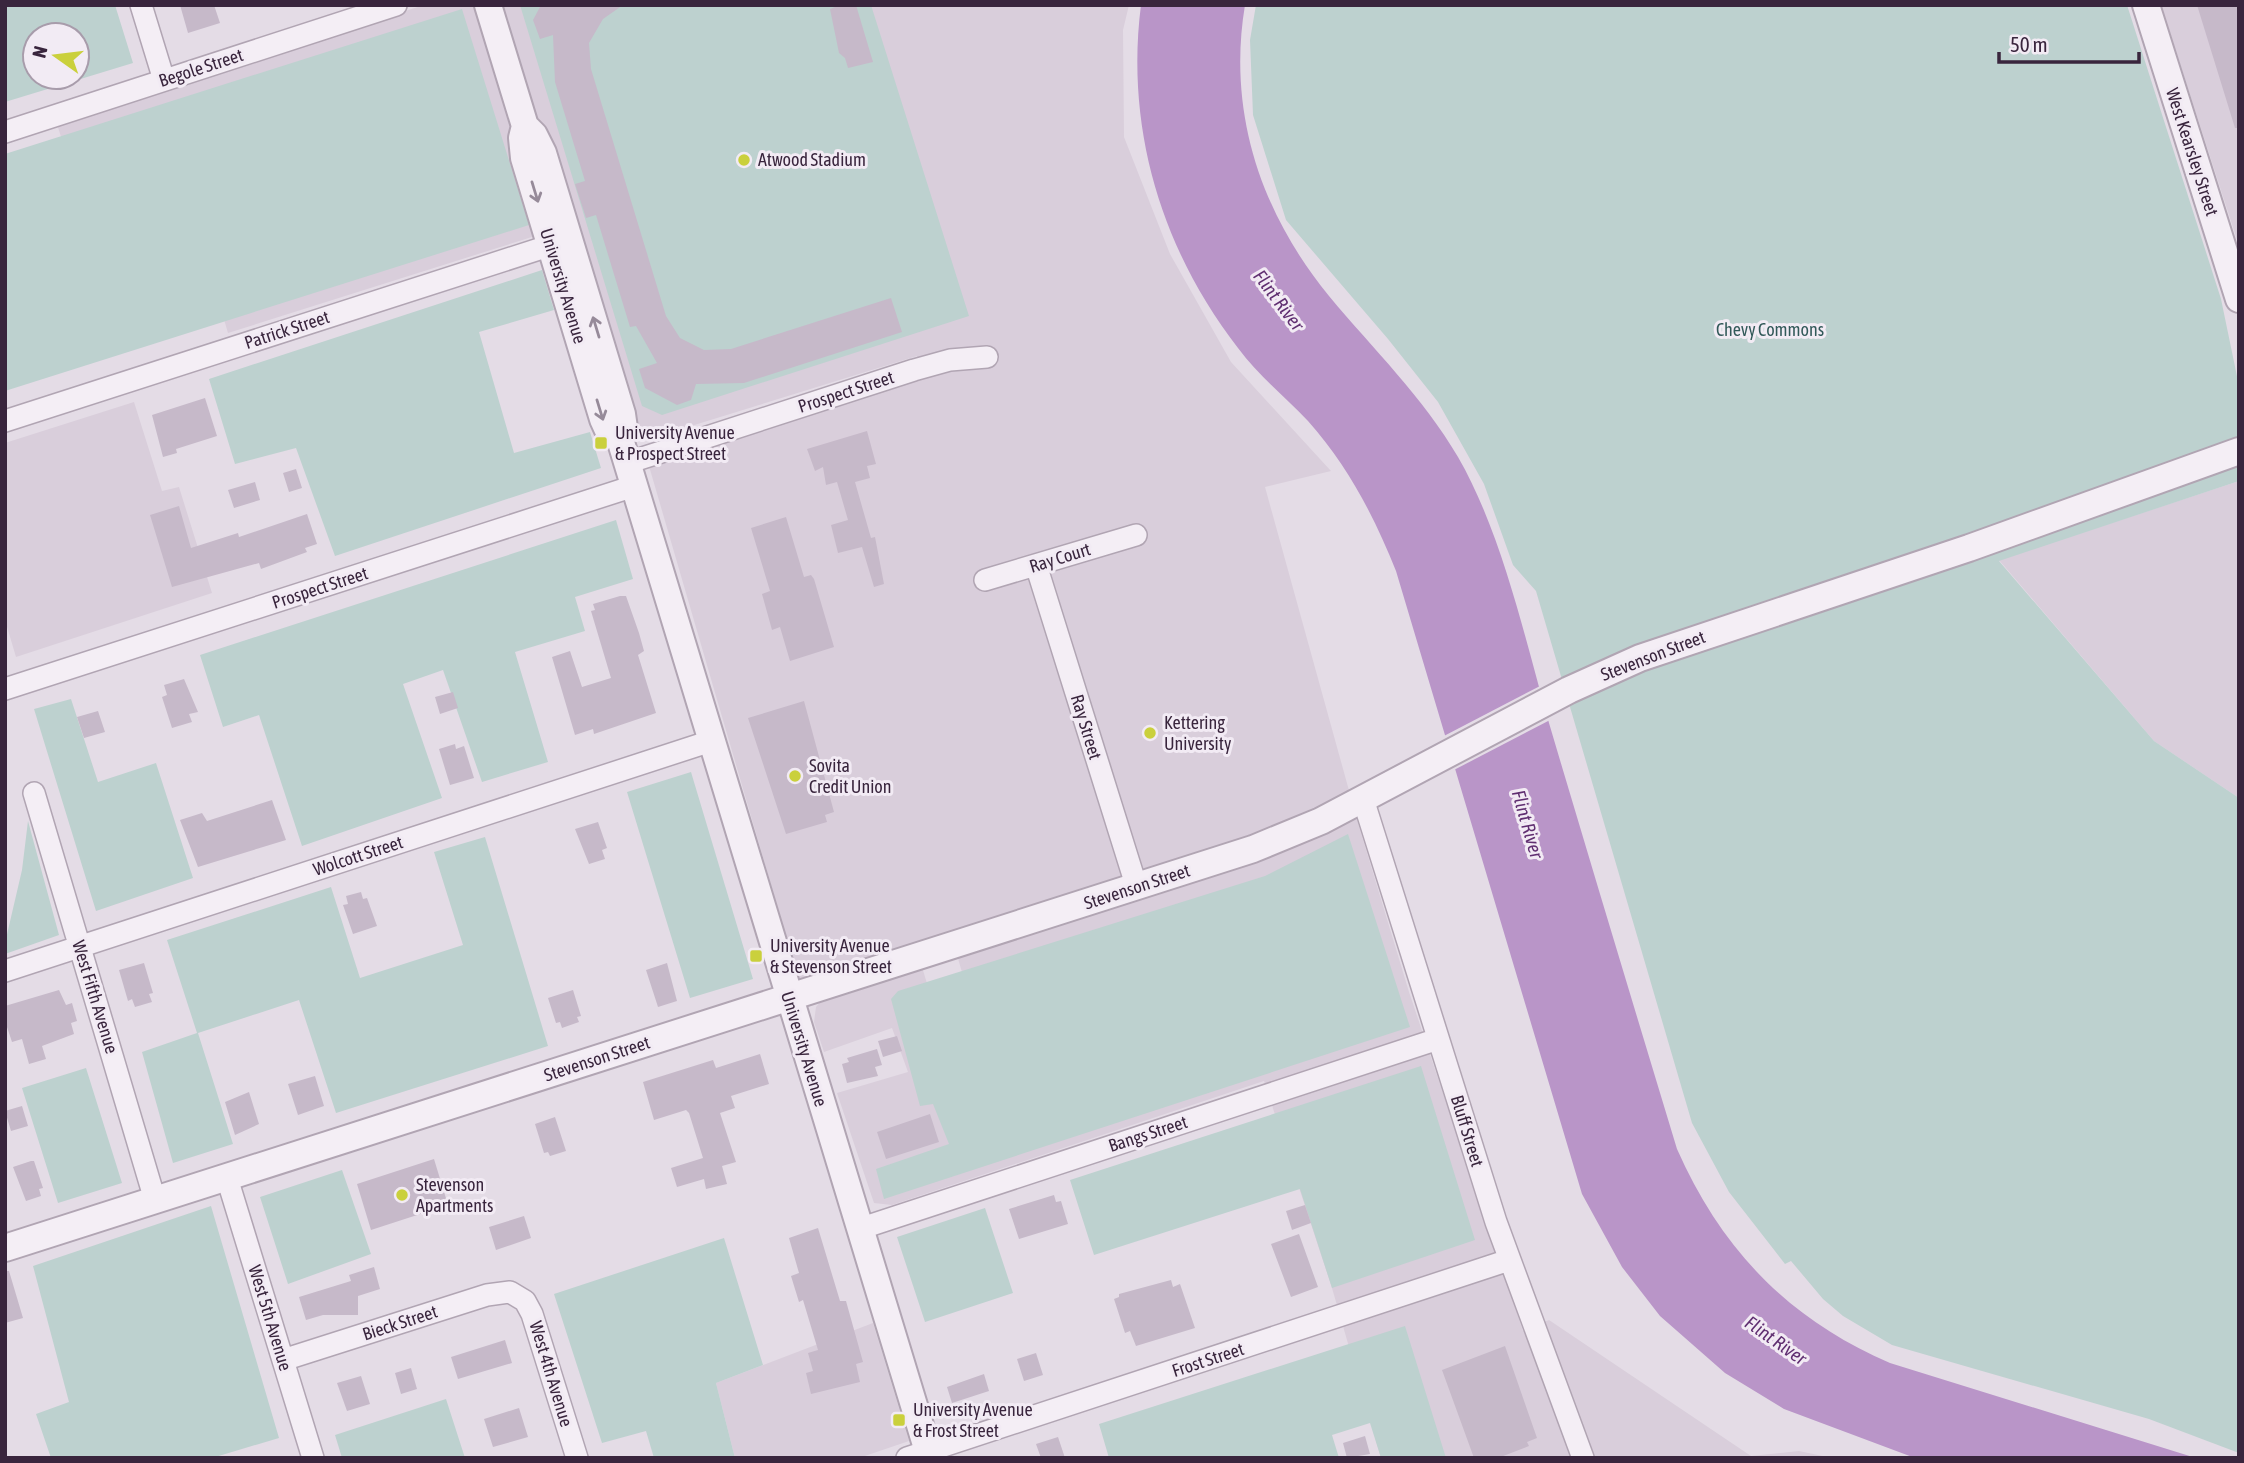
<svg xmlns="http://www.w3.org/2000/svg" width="2244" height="1463" viewBox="0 0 2244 1463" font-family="'Asap Condensed',sans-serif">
  <rect width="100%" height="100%" fill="#e4dce6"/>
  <path fill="#d9cedb" d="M424,5h705l-6,25 1,107 46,117 61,108 100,109 -66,16 93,336 51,169 114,339 26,-11 202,136 48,-5 33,7h-451l-49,-170 -68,-207 -372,124 -18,-2 -37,-110 71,-21 -16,-44 -68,24 -10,-30 2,-15 5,-6 101,-34 32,105 34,-10 -31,-107 65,-46 -223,72 -150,-515 274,-90 -6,-20 -268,83 -14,-5 -65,-209 -342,108 -34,-115 -99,28 -38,-122z
    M2161,5h78v241z
    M134,402l28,89 17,-4 33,106 -196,64 -11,-37v-177z
    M2239,481v317l-85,-57 -155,-181z
    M873,1323l36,118 -50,17h-124l-19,-75z"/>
  <path fill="#bdd1cf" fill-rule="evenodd" d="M5,5h110l18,58 -128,39zM35,35h42v42h-42z
    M520,5h351l98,311 -307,99 -20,-9z
    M1256,5h871l94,294 18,87v95l-240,80 155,180 85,57v655l-90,-34 -257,-74 -49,-29 -20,-17 -32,-38 -6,3 -56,-72 -37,-69 -156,-532 -23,-26 -29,-81 -46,-82 -50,-63 -102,-119 -33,-105 -3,-75z
    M462,9l67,216 -524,166v-237z
    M542,270l12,40 -75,22 35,121 76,-21 11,36 -266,88 -39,-108 -61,16 -26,-85z
    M616,520l17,59 -58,18 10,34 -70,21 33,110 -66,20 -39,-112 -40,14 39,114 -140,48 -43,-131 -36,12 -23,-72z
    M71,699l27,83 58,-19 37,115 -97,33 -62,-202z
    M691,772l62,207 -63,19 -63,-206z
    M28,821l31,114 -54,19v-11l17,-73z
    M1348,834l62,193 -526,172 -8,-30 73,-25 -16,-40 -13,2 -29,-107 7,-8 367,-115z
    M485,837l63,209 -212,67 -37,-113 -101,33 35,111 -60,19 -31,-111 55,-19 -30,-93 164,-53 29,91 103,-33 -29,-93z
    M1421,1066l54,174 -143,48 -32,-99 -206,66 -24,-75z
    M86,1068l36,115 -64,20 -36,-115z
    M342,1170l29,84 -83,30 -28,-87z
    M211,1206l68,232 -67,20h-161l-15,-44 33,-12 -36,-136z
    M985,1208l28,85 -88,29 -28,-85z
    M724,1238l39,127 -47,18 19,75h-81l-8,-27 -44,12 -48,-149z
    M1405,1326l41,132h-65l-11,-35 -38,12 7,23h-230l-10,-34z
    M446,1399l19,59h-123l-7,-23z"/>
  <path fill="#b995c8" d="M1141,5h104c-18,107 16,208 84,291 44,53 94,101 129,161 44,76 67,182 91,266 42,142 85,284 128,426 45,101 111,170 213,214l306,95h-281l-131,-49 -59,-36 -65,-57 -38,-49 -40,-73 -186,-623c-22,-55 -48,-105 -88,-150 -23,-24 -50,-46 -70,-73 -76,-98 -113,-219 -97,-343z"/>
  <path fill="#e4dce6" d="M1542,685l10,34 -100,52 -10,-34z"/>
  <path fill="#c6b9c9" d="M180,5h34l6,18 -32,10z
    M541,5h82l-20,14 -14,24 2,26 75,247 14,22 24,12 27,-1 160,-51 11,34 -158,51 -48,1 -5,16 -14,5 -32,-17 -6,-19 18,-6 -21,-37 -6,1 -34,-112 -10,3 -11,-34 10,-3 -30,-99 -2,-47 -13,4 -7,-19z
    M840,5h16l17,57 -25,6 -3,-10 -6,-5 -9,-44z
    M2197,5h42v123h-4z
    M205,398l12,38 -41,13 1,4 -14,4 -11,-42z
    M867,431l9,33 -9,2 3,12 -15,4 16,56 4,-1 9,47 -10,3 -12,-40 -24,6 -7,-28 17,-5 -11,-38 -11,3 -3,-18 -8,4 -8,-22z
    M296,469l6,19 -13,4 -6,-19z
    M255,482l5,18 -26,8 -6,-18z
    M179,506l12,42 47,-15 1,4 68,-23 10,30 -12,4 2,4 -46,17 -2,-6 -87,24 -22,-72z
    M786,517l18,60 7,-2 3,4 20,68 -44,14 -10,-34 -8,3 -10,-36 8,-3 -19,-63z
    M620,596h6l13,37 5,18 -6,4 18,58 -62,21 -1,-5 -18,6 -23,-78 18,-6 12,36 29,-9 -20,-67 4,-1 -2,-6z
    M184,679l14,33 -9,2 3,8 -20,6 -10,-31 5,-2 -3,-10z
    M453,692l5,16 -18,6 -5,-17z
    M804,701l30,111 -9,3 2,7 -41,12 -38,-116z
    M98,711l7,21 -21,6 -7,-21z
    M455,744l1,5 8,-3 10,32 -24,7 -11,-36z
    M272,800l14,40 -88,27 -18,-47 22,-7 5,8z
    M598,822l9,26 -5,2 3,9 -16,5 -14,-35z
    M361,892l2,7 4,-1 10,28 -24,8 -10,-29 5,-1 -2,-8z
    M144,963l9,30 -4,1 3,8 -17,5 -3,-8 -4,2 -9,-31z
    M667,963l10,38 -19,6 -12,-37z
    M59,990l7,15 6,-2 5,18 -6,2 3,11 -32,12 4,13 -17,5 -7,-25 -10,3 -7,-21v-15z
    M573,990l8,26 -4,1 2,5 -17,6 -2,-6 -4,1 -8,-25z
    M897,1036l5,15 -19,6 -5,-16z
    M877,1049l5,16 -7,2 3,9 -31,7 -5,-19 7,-2 -2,-4z
    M760,1054l9,30 -38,12 4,12 -15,5 16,49 -14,4 5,18 -21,5 -2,-10 -27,8 -6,-19 32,-10 -14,-45 -3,-3 -32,10 -11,-38 70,-22 3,8z
    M315,1076l9,30 -26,9 -10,-31z
    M249,1092l10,32 -24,11 -10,-33z
    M22,1106l6,20 -17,5 -6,-20z
    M930,1114l9,28 -53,17 -9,-27z
    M555,1117l11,34 -16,5 -2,-4 -4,1 -9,-29z
    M434,1159l14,46 -77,25 -14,-46z
    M31,1161h3l9,27 -4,1 2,7 -15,5 -13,-34z
    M1054,1195l2,7 5,-1 7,23 -49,15 -10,-30z
    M1305,1205l6,18 -19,7 -6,-19z
    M524,1216l7,22 -35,12 -7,-23z
    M818,1228l22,73h6l17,61 -7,2 4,18 -49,12 -5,-21 7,-2 -5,-18 10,-3 -15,-50 -4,2 -8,-26 8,-3 -10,-35z
    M1299,1234l19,53 -27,10 -20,-53z
    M374,1267l6,22 -22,7v19h-35l-17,5 -7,-23 52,-16 -2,-6z
    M5,1271h4l14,47 -18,5z
    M1171,1280l2,7 7,-3 15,44 -59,18 -6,-15 -5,2 -11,-34 5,-2v-3z
    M505,1340l7,23 -54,16 -7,-22z
    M1505,1346l32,92 -10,4 2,4 -31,12h-24l-32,-88z
    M1036,1353l7,22 -19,6 -7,-22z
    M411,1368l6,21 -16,5 -6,-21z
    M984,1374l5,17 -37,12 -5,-16z
    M361,1376l9,28 -23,7 -10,-28z
    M519,1408l9,29 -35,10 -9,-28z
    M1365,1436l5,18 -23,4 -4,-15z
    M1058,1437l7,21h-24l-5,-14z"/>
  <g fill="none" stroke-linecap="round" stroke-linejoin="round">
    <g stroke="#b1a5b3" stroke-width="24">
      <path id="minor" d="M141,5l23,75
        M5,132l391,-127
        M5,421l559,-180
        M627,463l287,-93 36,-10 37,-3
        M1036,565l101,323
        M985,580l151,-45
        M5,689l629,-203
        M34,793l121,407
        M1363,799l133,423 87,236
        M5,971l706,-230
        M227,1178l86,280
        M859,1229l579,-190
        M283,1360l204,-65 23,-3 15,9 7,13 45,144
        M907,1458l602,-198"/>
    </g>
    <g stroke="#b1a5b3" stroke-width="30">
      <path id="tertiary" d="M488,5l37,121 9,9 9,18 79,261 2,14 -4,11 310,1019
        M2146,5l93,294
        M525,126l-3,12 2,20 79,261 5,11 12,9
        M5,1248l1248,-399 68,-28 248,-131 71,-32 329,-110 270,-97"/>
    </g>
    <use href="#minor" stroke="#f4eef5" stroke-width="21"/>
    <use href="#tertiary" stroke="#f4eef5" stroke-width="26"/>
  </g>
  <defs><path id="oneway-shaft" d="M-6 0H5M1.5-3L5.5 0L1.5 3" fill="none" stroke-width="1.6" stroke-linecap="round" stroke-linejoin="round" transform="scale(1.75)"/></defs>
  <g stroke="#968a99">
    <use href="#oneway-shaft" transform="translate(535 192) rotate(73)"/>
    <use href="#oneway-shaft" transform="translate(596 327) rotate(-107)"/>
    <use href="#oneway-shaft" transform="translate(600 410) rotate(73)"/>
  </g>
  <g fill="#cad03c" stroke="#f2ebf4" stroke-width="2.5">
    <circle cx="744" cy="160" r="7"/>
    <rect x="594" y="436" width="14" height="14" rx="3.5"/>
    <circle cx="1150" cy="733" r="7"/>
    <circle cx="795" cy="776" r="7"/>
    <rect x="749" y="949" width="14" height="14" rx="3.5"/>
    <circle cx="402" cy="1195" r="7"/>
    <rect x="892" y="1413" width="14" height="14" rx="3.5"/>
  </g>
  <g text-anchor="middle" stroke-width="6" stroke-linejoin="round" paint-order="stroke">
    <g font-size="18" fill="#39253d" stroke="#f2ebf4">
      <text transform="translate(201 68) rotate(-18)" y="6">Begole Street</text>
      <text transform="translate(2192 152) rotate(72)" y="6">West Kearsley Street</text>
      <text transform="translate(563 286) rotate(73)" y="6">University Avenue</text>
      <text transform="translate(287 330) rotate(-18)" y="6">Patrick Street</text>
      <text transform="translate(846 392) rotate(-18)" y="6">Prospect Street</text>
      <text transform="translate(1060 558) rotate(-17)" y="6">Ray Court</text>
      <text transform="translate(320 588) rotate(-18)" y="6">Prospect Street</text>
      <text transform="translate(1653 656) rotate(-21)" y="6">Stevenson Street</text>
      <text transform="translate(1086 727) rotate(73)" y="6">Ray Street</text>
      <text transform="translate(358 856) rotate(-18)" y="6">Wolcott Street</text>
      <text transform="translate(1137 887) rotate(-18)" y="6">Stevenson Street</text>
      <text transform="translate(95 997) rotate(73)" y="6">West Fifth Avenue</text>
      <text transform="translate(804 1049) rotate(73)" y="6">University Avenue</text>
      <text transform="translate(597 1059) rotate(-18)" y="6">Stevenson Street</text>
      <text transform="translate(1467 1131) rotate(73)" y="6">Bluff Street</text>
      <text transform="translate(1148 1134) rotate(-18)" y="6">Bangs Street</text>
      <text transform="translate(270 1318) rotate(73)" y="6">West 5th Avenue</text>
      <text transform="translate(400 1323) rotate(-18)" y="6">Bieck Street</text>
      <text transform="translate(1208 1360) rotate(-18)" y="6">Frost Street</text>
      <text transform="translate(551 1374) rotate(73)" y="6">West 4th Avenue</text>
    </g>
    <g font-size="18" fill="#39253d" stroke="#f2ebf4" text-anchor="start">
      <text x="758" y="166">Atwood Stadium</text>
      <text x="615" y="439">University Avenue<tspan x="615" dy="21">&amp; Prospect Street</tspan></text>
      <text x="1164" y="729">Kettering<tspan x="1164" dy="21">University</tspan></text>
      <text x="809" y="772">Sovita<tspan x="809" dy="21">Credit Union</tspan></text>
      <text x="770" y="952">University Avenue<tspan x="770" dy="21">&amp; Stevenson Street</tspan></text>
      <text x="416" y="1191">Stevenson<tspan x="416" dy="21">Apartments</tspan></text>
      <text x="913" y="1416">University Avenue<tspan x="913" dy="21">&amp; Frost Street</tspan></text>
    </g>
    <g font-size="18" fill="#325959" stroke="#f2ebf4">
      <text x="1770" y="336">Chevy Commons</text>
    </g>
    <g font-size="19" font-style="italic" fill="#602f71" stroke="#f2ebf4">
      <text transform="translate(1279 300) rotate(53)" y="7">Flint River</text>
      <text transform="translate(1528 824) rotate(74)" y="7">Flint River</text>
      <text transform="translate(1776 1340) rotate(35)" y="7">Flint River</text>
    </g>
  </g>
  <rect width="2244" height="1463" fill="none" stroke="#39253d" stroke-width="14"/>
  <g transform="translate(56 56) rotate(284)"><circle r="33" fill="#f2ebf4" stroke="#a89cab" stroke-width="2"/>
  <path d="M0-5L12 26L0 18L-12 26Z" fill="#cad03c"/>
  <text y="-10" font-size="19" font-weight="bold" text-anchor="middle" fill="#39253d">N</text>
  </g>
  <path d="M1999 52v10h140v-10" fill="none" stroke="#39253d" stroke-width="3.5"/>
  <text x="2010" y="52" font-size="21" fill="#39253d" stroke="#f2ebf4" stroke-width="5" paint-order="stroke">50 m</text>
</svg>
